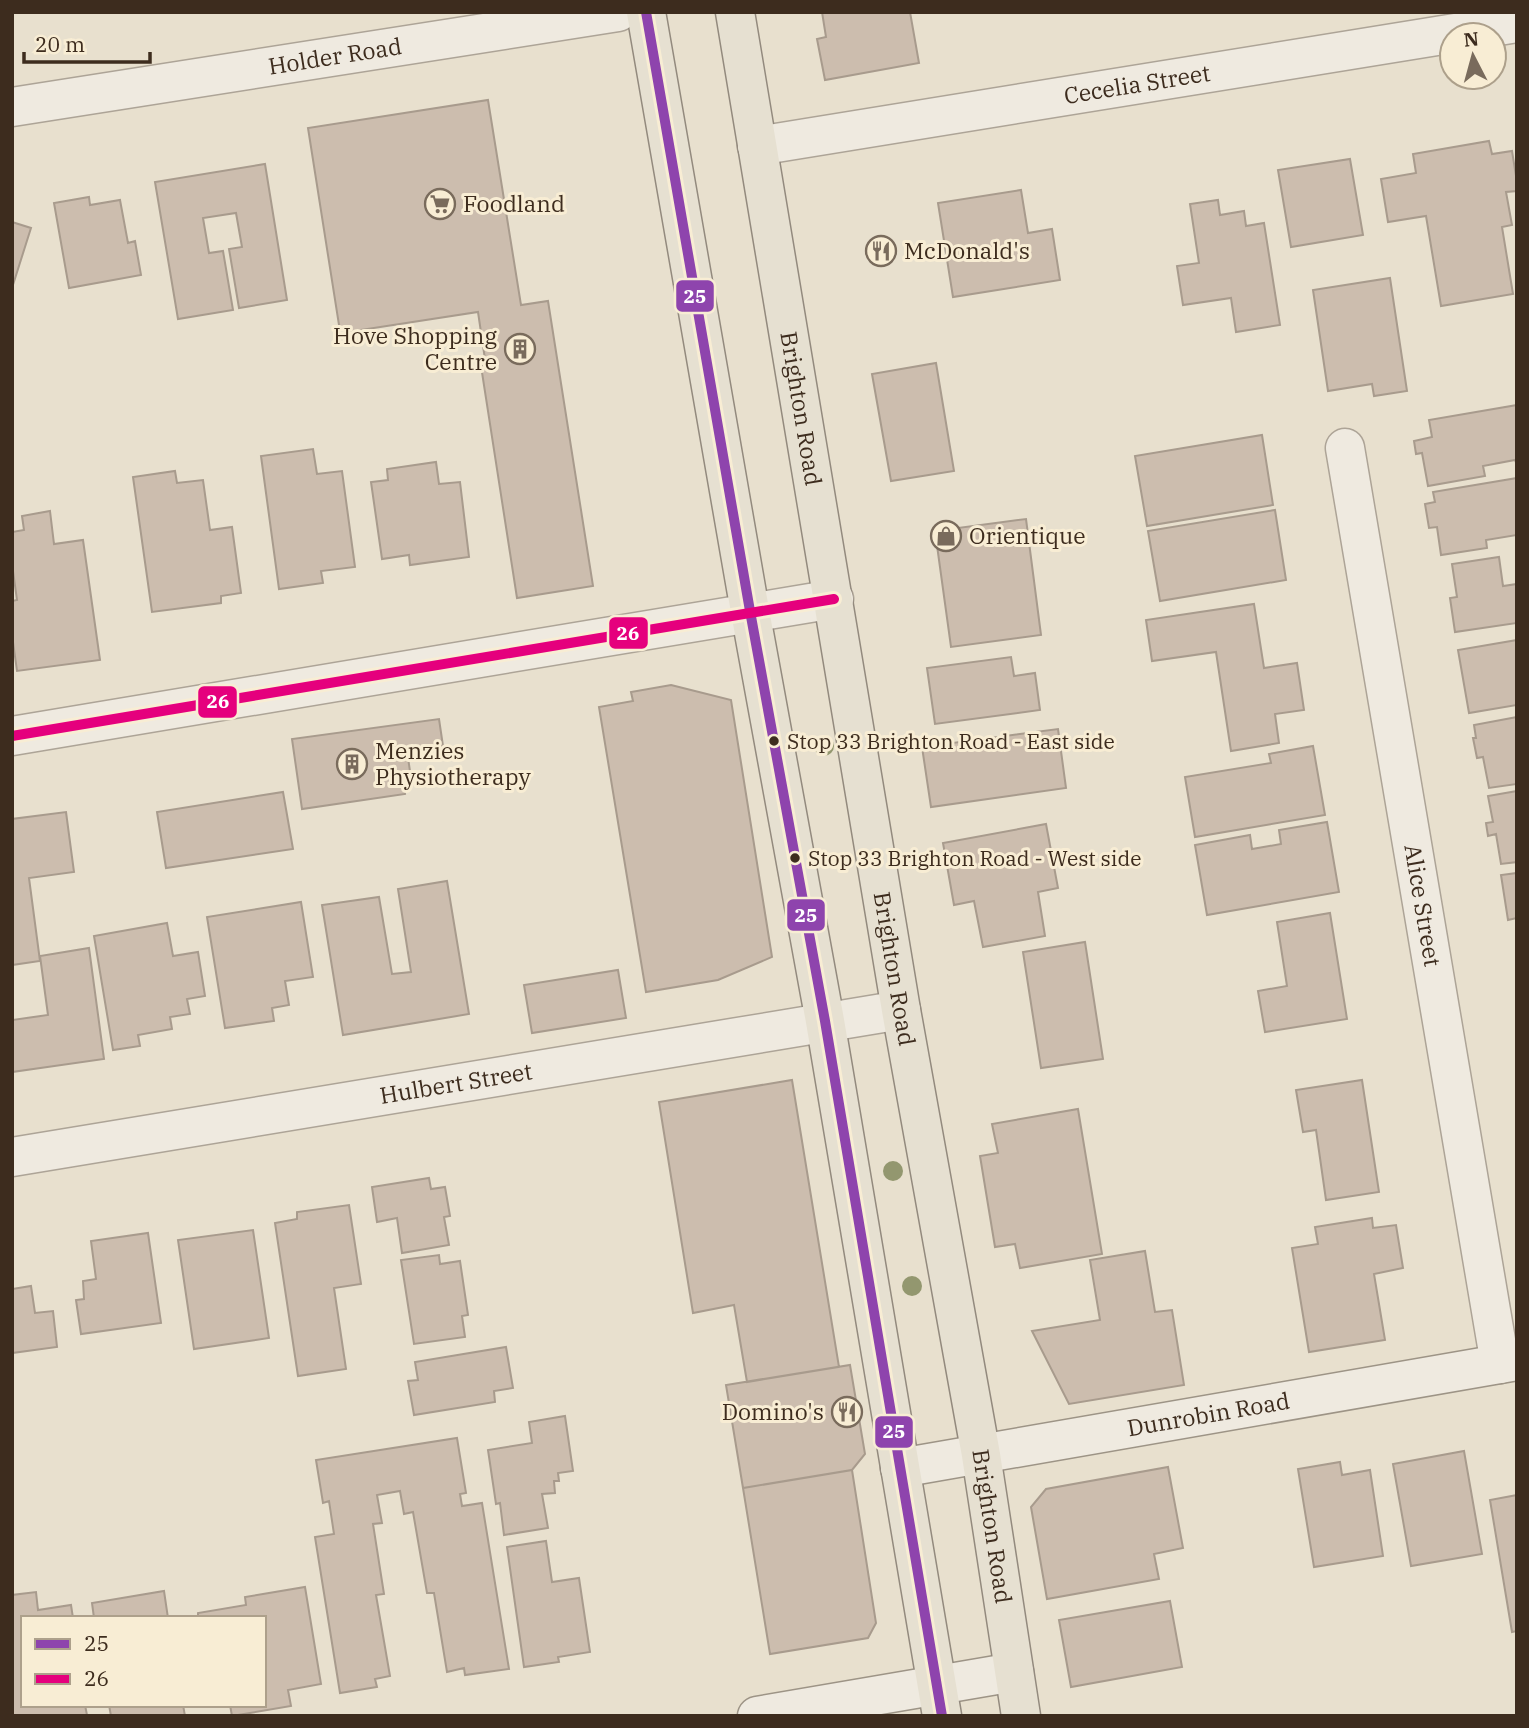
<svg xmlns="http://www.w3.org/2000/svg" width="1529" height="1728" viewBox="0 0 1529 1728" font-family="'IBM Plex Serif',serif">
  <rect width="100%" height="100%" fill="#e8e0ce"/>
  <path fill="#ccbdae" stroke="#a89b8d" stroke-width="2" d="M822,12h88l9,51 -94,17 -8,-41 9,-2z
    M488,100l33,205 27,-4 45,285 -76,12 -36,-232h5l-8,-54 -130,20 -9,-7 -31,-197z
    M1489,141l3,13 20,-3 5,31v9l-11,1 6,33 -10,2 11,67 -72,12 -15,-90 -38,6 -7,-43 35,-6 -3,-19z
    M1350,159l13,76 -72,12 -13,-77z
    M265,164l22,136 -48,8 -10,-59 13,-2 -6,-34 -33,5 6,35 14,-2 10,59 -55,9 -23,-137z
    M1021,190l7,43 24,-4 8,51 -107,17 -15,-94z
    M89,197l1,8 30,-5 8,43 7,-2 6,34 -72,13 -15,-85z
    M1218,200l2,15 24,-4 2,15 18,-3 16,102 -44,7 -5,-34 -48,7 -6,-39 22,-3 -9,-59z
    M12,222l19,6 -19,60z
    M1390,278l17,113 -33,5 -2,-12 -44,7 -15,-101z
    M936,363l18,108 -63,10 -19,-107z
    M1517,405v60l-2,-5 -32,6 2,10 -57,10 -6,-33 -6,1 -2,-13 18,-4 -3,-17z
    M1262,435l11,70 -126,21 -12,-70z
    M313,449l4,25 25,-3 13,96 -34,4 2,12 -44,6 -18,-133z
    M436,462l3,22 21,-2 9,75 -59,8 -1,-10 -27,4 -11,-77 17,-2 -1,-11z
    M175,471l2,12 26,-3 7,50 22,-3 9,66 -20,3v7l-69,9 -19,-135z
    M1517,478v57l-31,5 1,8 -46,7 -4,-28 -8,1 -4,-24 10,-2 -2,-10z
    M1275,510l11,70 -126,21 -12,-70z
    M50,511l4,33 29,-4 17,120 -83,11 -5,-36v-34l5,-1 -5,-36v-32l12,-2 -2,-14z
    M1026,519l15,116 -90,12 -16,-116z
    M1499,557l4,29 14,-2v39l-62,9 -5,-34 7,-1 -5,-33z
    M1254,604l10,64 33,-5 7,47 -29,4 4,29 -48,8 -15,-99 -64,9 -6,-41z
    M1517,640v65l-48,8 -11,-63z
    M1011,657l3,19 21,-3 5,37 -105,14 -8,-56z
    M671,685l60,15 41,257 -54,23 -72,12 -47,-285 34,-6 -2,-9z
    M1517,717v67l-28,4 -6,-31 -6,1 -4,-20h3l-2,-13z
    M439,719l4,27 -36,5 4,27 -8,1 2,15 -103,15 -10,-70z
    M1058,729l8,59 -135,19 -9,-60z
    M1313,746l12,69 -130,22 -10,-60 86,-14 -2,-9z
    M1517,791v71l-16,2 -5,-30 -8,2 -2,-13 7,-1 -5,-26z
    M283,792l10,57 -127,19 -9,-56z
    M66,812l8,60 -45,6 11,83 -28,4v-146z
    M1327,822l12,70 -132,23 -12,-70 55,-10 2,14 29,-5 -2,-14z
    M1046,824l12,64 -20,4 7,44 -62,11 -9,-46 -20,4 -11,-62z
    M1517,873v45l-9,2 -7,-45z
    M447,881l22,133 -126,21 -21,-130 57,-8 13,77 19,-2 -13,-83z
    M301,902l12,75 -28,4 4,24 -17,3 2,13 -49,7 -18,-111z
    M1330,913l17,106 -82,13 -7,-41 29,-5 -10,-64z
    M167,923l6,33 25,-4 7,44 -18,3 3,15 -20,3 2,12 -34,6 2,11 -27,4 -19,-114z
    M1085,942l18,117 -62,9 -18,-116z
    M89,948l15,111 -92,13v-52l36,-5 -8,-59z
    M618,970l8,48 -94,15 -8,-48z
    M792,1080l47,287 -92,15 -13,-77 -41,8 -34,-211z
    M1362,1080l17,112 -53,8 -10,-70 -13,2 -7,-42z
    M1078,1109l24,145 -82,14 -5,-24 -20,3 -15,-91 18,-3 -6,-29z
    M429,1178l2,11 14,-2 5,29 -6,1 5,28 -47,8 -5,-35 -20,4 -5,-35z
    M349,1205l12,79 -27,4 12,81 -48,7 -23,-153 22,-4v-7z
    M1372,1218l1,10 23,-3 7,43 -29,6 11,66 -76,12 -17,-104 26,-4 -3,-17z
    M253,1230l16,108 -75,11 -16,-109z
    M148,1233l13,90 -80,11 -5,-34 8,-1 -1,-18 13,-2 -5,-38z
    M1145,1251l10,61 17,-2 12,75 -115,19 -37,-73 68,-11 -10,-60z
    M439,1255l1,9 20,-3 8,54 -6,1 3,21 -51,7 -13,-84z
    M31,1286l4,27 18,-2 4,36 -45,6v-64z
    M506,1347l7,41 -19,3 1,11 -81,13 -6,-34 10,-1 -3,-18z
    M850,1365l15,89 -13,16 -109,18 -17,-103z
    M565,1416l8,55 -15,2 1,8h-5l1,12 -13,1 6,34 -44,7 -4,-32 -4,1 -8,-54 44,-7 -3,-21z
    M457,1438l9,55 -6,1 2,12 20,-3 27,166 -44,6 -1,-7 -17,4 -13,-79h-7l-14,-81 -9,2 -4,-23 -23,4 5,28 -9,1 11,70 -8,1 14,81 -15,3 2,8 -37,6 -25,-156 19,-3 -5,-33 -6,2 -7,-43z
    M1464,1451l18,103 -71,12 -18,-102z
    M1340,1462l2,13 28,-5 13,86 -69,11 -16,-98z
    M1168,1467l15,81 -29,6 5,25 -112,20 -16,-92 15,-18z
    M852,1470l24,153 -8,15 -98,16 -27,-166z
    M1517,1495v136l-5,1 -22,-132z
    M546,1541l6,41 27,-4 11,74 -32,5 1,5 -35,5 -17,-120z
    M305,1587l16,97 -33,6 3,16 -59,10 -2,-11h34v-87h-66v-5l48,-8 -1,-8z
    M164,1591l4,27h-74l-2,-15z
    M36,1592l2,18 33,-5 2,13h-50v87h62l2,10 -75,1v-121z
    M1170,1601l12,66 -111,20 -12,-67z
    M109,1705h74l2,11h-74z"/>
  <g fill="none" stroke-linecap="round" stroke-linejoin="round">
    <g stroke="#ada497" stroke-width="41">
      <g id="street">
        <path id="s1" d="M12,107l606,-95"/>
        <path id="s2" d="M757,146l760,-123"/>
        <path id="s3" d="M1345,448l155,916"/>
        <path d="M12,736l822,-137"/>
        <path id="s4" d="M12,1157l889,-147"/>
      </g>
    </g>
    <g stroke="#9d9486" stroke-width="41">
      <g id="secondary">
        <path id="s5" d="M900,1468l617,-107"/>
        <path d="M757,1716l257,-44"/>
      </g>
    </g>
    <g stroke="#938a7e" stroke-width="41">
      <g id="primary">
        <path d="M646,12l104,599 75,410 117,695"/>
        <path id="s6" d="M735,12l166,998 80,445 40,261"/>
      </g>
    </g>
    <use href="#street" stroke="#efeae0" stroke-width="38"/>
    <use href="#secondary" stroke="#efeae0" stroke-width="38"/>
    <use href="#primary" stroke="#e6e0d1" stroke-width="38"/>
    <g stroke="#f8edd4" stroke-width="16">
      <path id="bus-1" d="M646,12l104,599 75,410 117,695"/>
    </g>
    <g stroke="#f8edd4" stroke-width="16">
      <path id="bus-2" d="M12,736l822,-137"/>
    </g>
    <use href="#bus-1" stroke="#8e44ad" stroke-width="10"/>
    <use href="#bus-2" stroke="#e5007d" stroke-width="10"/>
  </g>
  <g fill="#93976f">
    <circle cx="824" cy="746" r="10"/>
    <circle cx="893" cy="1171" r="10"/>
    <circle cx="912" cy="1286" r="10"/>
  </g>
  <defs>
    <g id="supermarket-ring" transform="scale(1.575)"><circle r="9.5" fill="#f8edd4" stroke="#796b5c" stroke-width="1.5"/><path d="M-6-5.5h2.5l.6 2H6L4.5 2H-2.5L-4.4-4H-6ZM-1.5 3.2a1.3 1.3 0 1 0 .1 0ZM3 3.2a1.3 1.3 0 1 0 .1 0Z" fill="#796b5c"/></g>
    <g id="restaurant-ring" transform="scale(1.575)"><circle r="9.5" fill="#f8edd4" stroke="#796b5c" stroke-width="1.5"/><path d="M-5-6h1v4h1v-4h1v4h1v-4h1v5L-1.5 .5V6h-2V.5L-5-1ZM5-6V6H3V1.5H1.5Q1.5-4 5-6Z" fill="#796b5c"/></g>
    <g id="building-ring" transform="scale(1.575)"><circle r="9.5" fill="#f8edd4" stroke="#796b5c" stroke-width="1.5"/><path d="M-4-6H4V6H1V3H-1V6H-4ZM-2.5-4.3h1.7v1.8h-1.7ZM.8-4.3h1.7v1.8H.8ZM-2.5-1h1.7V.8h-1.7ZM.8-1h1.7V.8H.8Z" fill="#796b5c"/></g>
    <g id="shop-ring" transform="scale(1.575)"><circle r="9.5" fill="#f8edd4" stroke="#796b5c" stroke-width="1.5"/><path d="M-5-2.5h2.3a2.7 3.5 0 0 1 5.4 0H5L5.5 6h-11ZM-1.5-2.5h3a1.5 2.3 0 0 0-3 0Z" fill="#796b5c"/></g>
  </defs>
  <g fill-rule="evenodd">
    <use href="#supermarket-ring" x="440" y="204"/>
    <use href="#restaurant-ring" x="881" y="251"/>
    <use href="#building-ring" x="520" y="349"/>
    <use href="#shop-ring" x="946" y="536"/>
    <use href="#building-ring" x="352" y="764"/>
    <use href="#restaurant-ring" x="847" y="1412"/>
  </g>
  <g fill="#3d2c1e" stroke="#f8edd4" stroke-width="2.5">
    <circle cx="774" cy="741" r="6"/>
    <circle cx="795" cy="858" r="6"/>
  </g>
  <g text-anchor="middle" stroke-width="6" stroke-linejoin="round" paint-order="stroke">
    <g font-size="21" fill="#3d2c1e" stroke="#f8edd4" text-anchor="start">
      <text x="787" y="749">Stop 33 Brighton Road - East side</text>
      <text x="808" y="866">Stop 33 Brighton Road - West side</text>
    </g>
    <g font-size="23" fill="#3d2c1e" stroke="#f8edd4">
      <text dy="8" stroke="none"><textPath href="#s1" startOffset="327">Holder Road</textPath></text>
      <text dy="8" stroke="none"><textPath href="#s2" startOffset="385">Cecelia Street</textPath></text>
      <text dy="8" stroke="none"><textPath href="#s6" startOffset="402">Brighton Road</textPath></text>
      <text dy="8" stroke="none"><textPath href="#s3" startOffset="464">Alice Street</textPath></text>
      <text dy="8" stroke="none"><textPath href="#s6" startOffset="970">Brighton Road</textPath></text>
      <text dy="8" stroke="none"><textPath href="#s4" startOffset="450">Hulbert Street</textPath></text>
      <text dy="8" stroke="none"><textPath href="#s5" startOffset="313">Dunrobin Road</textPath></text>
      <text dy="8" stroke="none"><textPath href="#s6" startOffset="1536">Brighton Road</textPath></text>
    </g>
    <g font-size="23" fill="#3d2c1e" stroke="#f8edd4" text-anchor="start">
      <text x="463" y="212">Foodland</text>
      <text x="904" y="259">McDonald's</text>
      <text x="497" y="344" text-anchor="end">Hove Shopping<tspan x="497" dy="26">Centre</tspan></text>
      <text x="969" y="544">Orientique</text>
      <text x="375" y="759">Menzies<tspan x="375" dy="26">Physiotherapy</tspan></text>
      <text x="824" y="1420" text-anchor="end">Domino's</text>
    </g>
  </g>
  <g stroke="#f8edd4" stroke-width="2.5">
    <rect x="675" y="279" width="40" height="34" rx="7" fill="#8e44ad"/>
    <rect x="608" y="616" width="41" height="34" rx="7" fill="#e5007d"/>
    <rect x="197" y="685" width="41" height="34" rx="7" fill="#e5007d"/>
    <rect x="786" y="898" width="40" height="34" rx="7" fill="#8e44ad"/>
    <rect x="874" y="1415" width="40" height="34" rx="7" fill="#8e44ad"/>
  </g>
  <g font-size="19" text-anchor="middle" font-weight="bold" fill="#fff">
    <text x="695" y="303">25</text>
    <text x="628" y="640">26</text>
    <text x="218" y="708">26</text>
    <text x="806" y="922">25</text>
    <text x="894" y="1438">25</text>
  </g>
  <rect width="1529" height="1728" fill="none" stroke="#3d2c1e" stroke-width="28"/>
  <rect x="21" y="1616" width="245" height="91" fill="#f8edd4" stroke="#ada08b" stroke-width="2"/>
  <rect x="35" y="1639" width="35" height="10" fill="#8e44ad" stroke="#ada08b" stroke-width="2"/>
  <text x="84" y="1651" font-size="21" fill="#3d2c1e">25</text>
  <rect x="35" y="1674" width="35" height="10" fill="#e5007d" stroke="#ada08b" stroke-width="2"/>
  <text x="84" y="1686" font-size="21" fill="#3d2c1e">26</text>
  <g transform="translate(1473 56) rotate(354)"><circle r="33" fill="#f8edd4" stroke="#ada08b" stroke-width="2"/>
  <path d="M0-5L12 26L0 18L-12 26Z" fill="#796b5c"/>
  <text y="-10" font-size="19" font-weight="bold" text-anchor="middle" fill="#3d2c1e">N</text>
  </g>
  <path d="M24 52v10h126v-10" fill="none" stroke="#3d2c1e" stroke-width="3.5"/>
  <text x="35" y="52" font-size="21" fill="#3d2c1e" stroke="#f8edd4" stroke-width="5" paint-order="stroke">20 m</text>
</svg>
